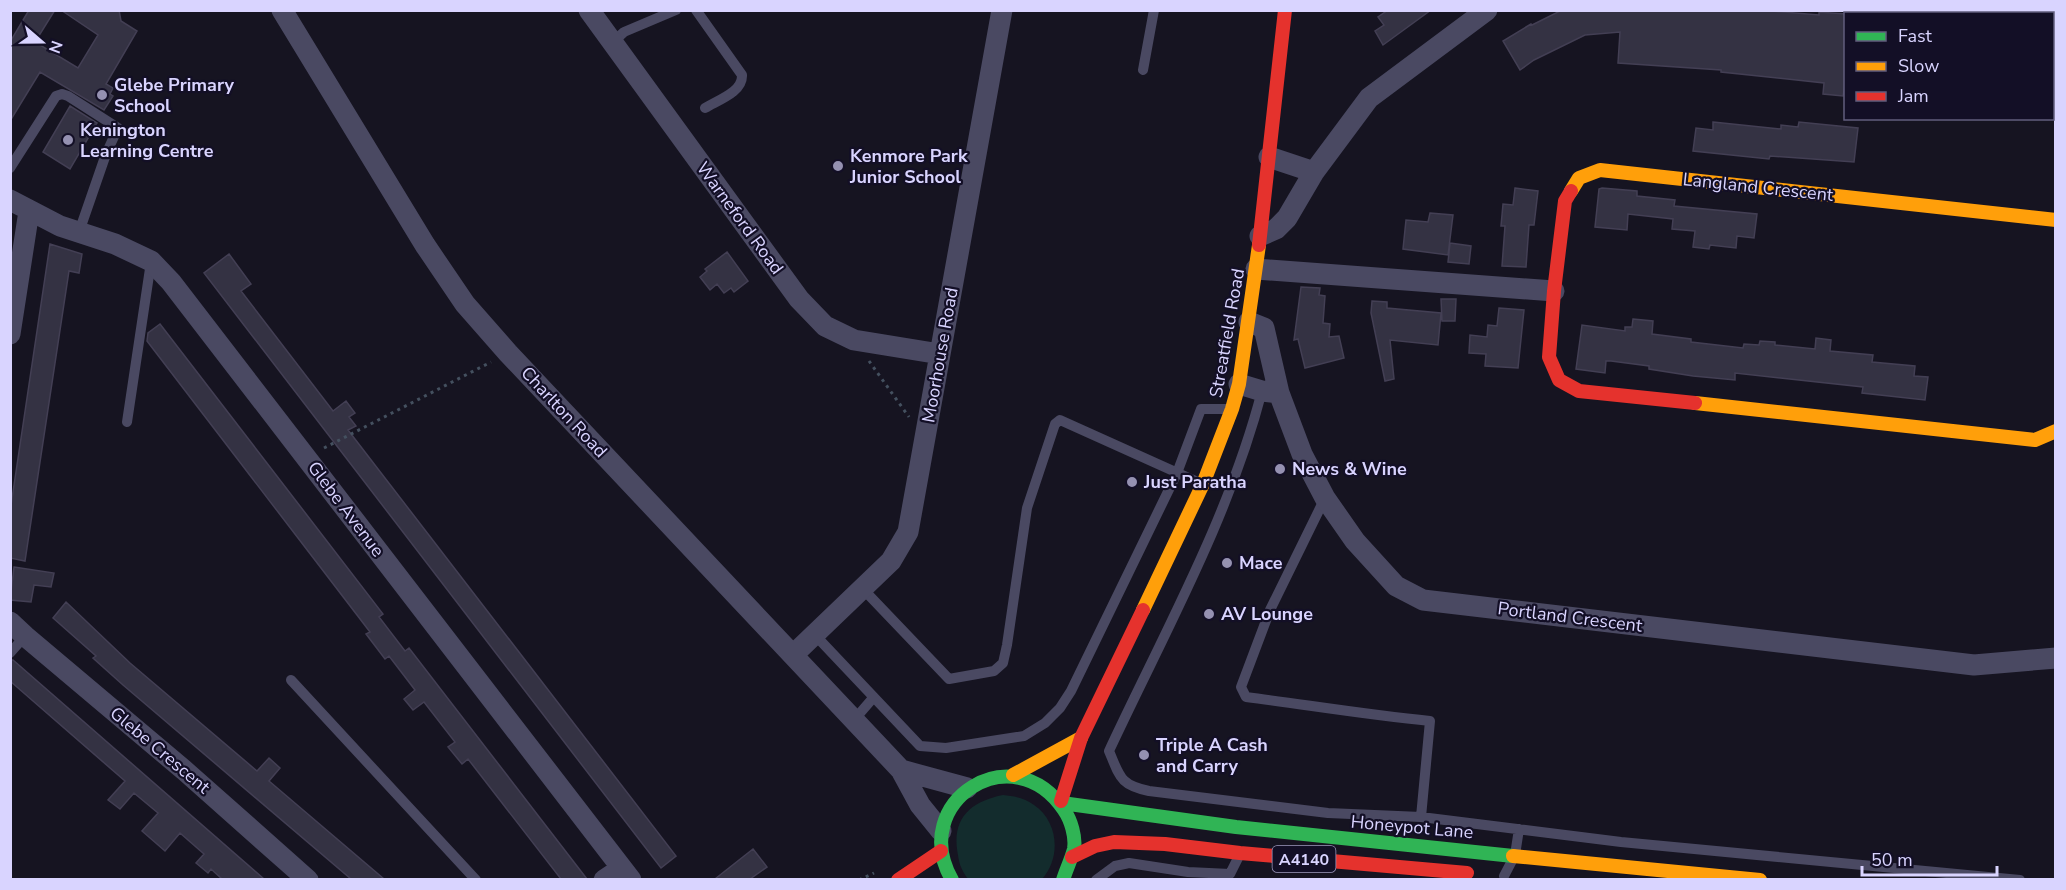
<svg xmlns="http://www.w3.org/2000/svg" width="2066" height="890" viewBox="0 0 2066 890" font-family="'Nunito Sans',sans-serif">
  <rect width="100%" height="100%" fill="#161421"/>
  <path fill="#132c2d" d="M1003,795c11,1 22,3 31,10 25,17 27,53 8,74h-74c-8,-11 -9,-16 -11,-30 -4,-33 16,-48 46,-54z"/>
  <path fill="#343243" stroke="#433f54" stroke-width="1.5" d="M29,10h26l-20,32 43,26 20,-33 -37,-25h58l2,11 16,10 -31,53 7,4 -3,6 3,2 -9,14 -64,-38 -30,49v-79z
    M1388,10h43l-48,35 -8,-14 9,-6 -6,-8z
    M1562,10h198l59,5v-3l26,2v71l-2,11 -20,-2 1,-11 -103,-11v-2l-103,-7 2,-31 -35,3 -51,25 -14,10 -17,-29 28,-17 1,1z
    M70,106l27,17 -27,46 -27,-17z
    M1713,122l68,7v-4l17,2 1,-5 59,6 -4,34 -84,-6 -1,3 -76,-8 3,-23 17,2z
    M1515,188l23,3 -4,34h-5l-3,42 -24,-1 3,-40h-4l2,-22 10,1z
    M1602,188l35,3v5l38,4 -1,6 83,8 -3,24 -17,-2 -1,12 -26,-3 -1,4 -16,-2 2,-16 -23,-2 1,-10 -45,-5 -1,16 -32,-3 4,-38z
    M1430,213l23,2 -5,40 -45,-6 3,-29 22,2z
    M1450,243l21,3 -2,18 -21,-2z
    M50,244l32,10 -3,19 -10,-2 -44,290 -15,-3v-46z
    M727,252l21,29 -14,11 -3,-4 -7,5 -7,-9 -7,6 -10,-13 7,-6 -2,-2z
    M229,254l22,30 -10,7 92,120 13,-10 9,12 -6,4 7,9 -8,4 328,426 -15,12 -457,-595z
    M1301,287l19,1 -1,7 6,1 -2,27 7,1 -1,13 10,-1 5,22 -39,10 -7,-29 -4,1z
    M1441,299h15l-1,22h-13z
    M1372,301l15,1v6l54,5 -3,32 -48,-5 4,39 -9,2 -14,-68z
    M1499,308l25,2 -6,58 -33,-2 1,-12 -17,-1 1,-18 17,2 1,-12 9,1z
    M1633,319l20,2 -1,13 39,5v3l52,6 1,-4 15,1 1,-4 15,1v3l40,4 1,-11 15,2 -1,11 43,4 -1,7 43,4 -1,10 14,1 -3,23 -63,-7 1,-6 -128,-14v7l-42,-4 -44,-7v-3l-38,-5h-5l-1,12 -29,-4 6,-44 43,6v-4h7z
    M160,324l223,290 -4,3 26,34 4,-3 178,231h-26l-93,-120 -6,5 -14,-17 7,-5 -31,-40 -11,8 -9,-11 11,-9 -26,-34 -4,3 -19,-25 4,-2 -13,-17 -210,-274 1,-8z
    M14,567l40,6 -3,14 -17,-2 -3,17 -21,-2z
    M66,602l64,61 127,108 12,-13 11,10 -11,13 115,98h-33l-228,-194 -30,-27 3,-2 -43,-38z
    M10,660h3l251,219h-42l-11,-10 -3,4 -12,-10 8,-9 -24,-21 -15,18 -23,-20 16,-18 -24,-20 -14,16 -12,-9 17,-19 -115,-100z
    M753,849l14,18 -17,12h-35z"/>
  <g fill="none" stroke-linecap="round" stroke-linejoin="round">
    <path stroke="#44505f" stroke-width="3" stroke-dasharray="3 4.5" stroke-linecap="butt" d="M869,361l40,56
      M324,448l167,-86
      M859,880l15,-7"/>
    <path stroke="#4a4962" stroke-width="10" d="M696,10l46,65c1,17 -24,25 -37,33
      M612,43l12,-11 52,-22
      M1143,70l11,-60
      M10,168l46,-72 6,-2 6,2 50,32 -12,26 -27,78
      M1262,391c-33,127 -98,242 -153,360 11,26 11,34 40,40l179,22 93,4 200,25 399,38
      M127,422l24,-160
      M1325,498l-55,112 -29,77 5,10c62,8 122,18 184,24l-9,96
      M863,589l86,90 45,-8 9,-8 4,-18 20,-137 28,-84 5,-4 140,63
      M815,635l105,111 26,2 78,-12 21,-13 15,-15 11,-17 106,-218 24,-64h29
      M10,653l15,-17
      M291,680l185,200
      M854,720l19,-22
      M1504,876l11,-21 4,-26
      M1096,880l19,-14 14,-3 59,9 42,2 9,-18"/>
    <path stroke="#4a4962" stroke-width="21" d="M282,10l143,235 40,59 43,49 393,417 19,35 21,26
      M589,10l210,289 26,27 29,14 86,14
      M1269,157l45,15
      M10,200l50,26 55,18 36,17 20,21 460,598
      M1260,236l16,-7 11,-11 27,-46 55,-74 118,-88
      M1256,269l298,22
      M1249,322l15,6 15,65 23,61 23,44 30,43 41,45 27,14 551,65 82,-7
      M10,334l19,-123
      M1239,384l23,7 17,2
      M10,622l15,14 159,134 124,110
      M793,655l98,-94 17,-29 94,-522
      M901,770l66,18
      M604,880l18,-12"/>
    <path stroke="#30b455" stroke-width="14" d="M1062,803l174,24 277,29
      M952,880c-45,-79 62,-146 112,-70 7,10 12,27 10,39 -3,11 -8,21 -11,31"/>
    <path stroke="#ff9f0a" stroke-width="14" d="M1571,191l8,-13 21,-8 456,50
      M1695,403l340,37 21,-9
      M1143,610l60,-126 29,-75 7,-25 20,-139
      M1013,775l68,-37
      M1513,856l247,24"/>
    <path stroke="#e5322d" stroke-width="14" d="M1571,191l-6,10 -11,90 -5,66 10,23 20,11 116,12
      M1259,245l26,-235
      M1061,801l20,-63 62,-128
      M1072,857l23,-11 19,-4 51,2 75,9 227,20
      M898,880l43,-29"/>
  </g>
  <g fill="#9591b1" stroke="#130f26" stroke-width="2">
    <circle cx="102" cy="95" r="6"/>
    <circle cx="68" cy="140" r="6"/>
    <circle cx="838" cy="166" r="6"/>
    <circle cx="1280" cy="469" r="6"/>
    <circle cx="1132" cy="482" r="6"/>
    <circle cx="1227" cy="563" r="6"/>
    <circle cx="1209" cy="614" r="6"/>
    <circle cx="1144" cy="755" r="6"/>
  </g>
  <g text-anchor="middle" stroke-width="4.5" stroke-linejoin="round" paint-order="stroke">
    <rect fill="#130f26" stroke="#9e99be" stroke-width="1.5" x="1272.5" y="846" width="63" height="26" rx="4.5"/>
    <g font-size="16" font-weight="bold" fill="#d9d4ff">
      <text x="1304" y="865">A4140</text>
    </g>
    <g font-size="18" font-weight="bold" fill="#d9d4ff" stroke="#130f26" text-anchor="start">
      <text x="114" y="91">Glebe Primary<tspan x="114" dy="21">School</tspan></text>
      <text x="80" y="136">Kenington<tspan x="80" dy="21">Learning Centre</tspan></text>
      <text x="850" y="162">Kenmore Park<tspan x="850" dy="21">Junior School</tspan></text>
      <text x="1292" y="475">News &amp; Wine</text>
      <text x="1144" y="488">Just Paratha</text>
      <text x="1239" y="569">Mace</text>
      <text x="1221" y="620">AV Lounge</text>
      <text x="1156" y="751">Triple A Cash<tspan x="1156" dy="21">and Carry</tspan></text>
    </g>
    <g font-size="18" fill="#d9d4ff" stroke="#130f26">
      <text transform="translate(1758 187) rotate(6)" y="6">Langland Crescent</text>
      <text transform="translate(740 218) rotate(54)" y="6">Warneford Road</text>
      <text transform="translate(1227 333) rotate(-80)" y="6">Streatfield Road</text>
      <text transform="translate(940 355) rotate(-80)" y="6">Moorhouse Road</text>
      <text transform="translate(564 412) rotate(47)" y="6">Charlton Road</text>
      <text transform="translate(346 509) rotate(53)" y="6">Glebe Avenue</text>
      <text transform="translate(1570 617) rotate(7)" y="6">Portland Crescent</text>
      <text transform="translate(160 750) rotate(40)" y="6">Glebe Crescent</text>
      <text transform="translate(1412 827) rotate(5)" y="6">Honeypot Lane</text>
    </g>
  </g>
  <rect width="2066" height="890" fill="none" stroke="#d9d4ff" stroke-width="24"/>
  <rect x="1844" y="12" width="210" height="108" fill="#130f26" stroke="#625e7d" stroke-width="1.5"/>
  <rect x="1856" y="32" width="30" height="9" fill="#30b455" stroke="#625e7d" stroke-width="1.5"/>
  <text x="1898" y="42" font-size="18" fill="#d9d4ff">Fast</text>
  <rect x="1856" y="62" width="30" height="9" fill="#ff9f0a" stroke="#625e7d" stroke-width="1.5"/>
  <text x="1898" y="72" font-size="18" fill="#d9d4ff">Slow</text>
  <rect x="1856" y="92" width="30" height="9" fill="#e5322d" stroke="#625e7d" stroke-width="1.5"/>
  <text x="1898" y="102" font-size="18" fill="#d9d4ff">Jam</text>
  <g transform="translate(42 42) rotate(110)" stroke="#130f26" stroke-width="4.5" paint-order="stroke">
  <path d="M0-4.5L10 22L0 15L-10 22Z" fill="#d9d4ff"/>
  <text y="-9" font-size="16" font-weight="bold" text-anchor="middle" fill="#d9d4ff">N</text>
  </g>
  <path d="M1862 866v9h135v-9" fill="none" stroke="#d9d4ff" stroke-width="3"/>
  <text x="1871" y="866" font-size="18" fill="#d9d4ff" stroke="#130f26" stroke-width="4.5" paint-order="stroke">50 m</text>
</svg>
